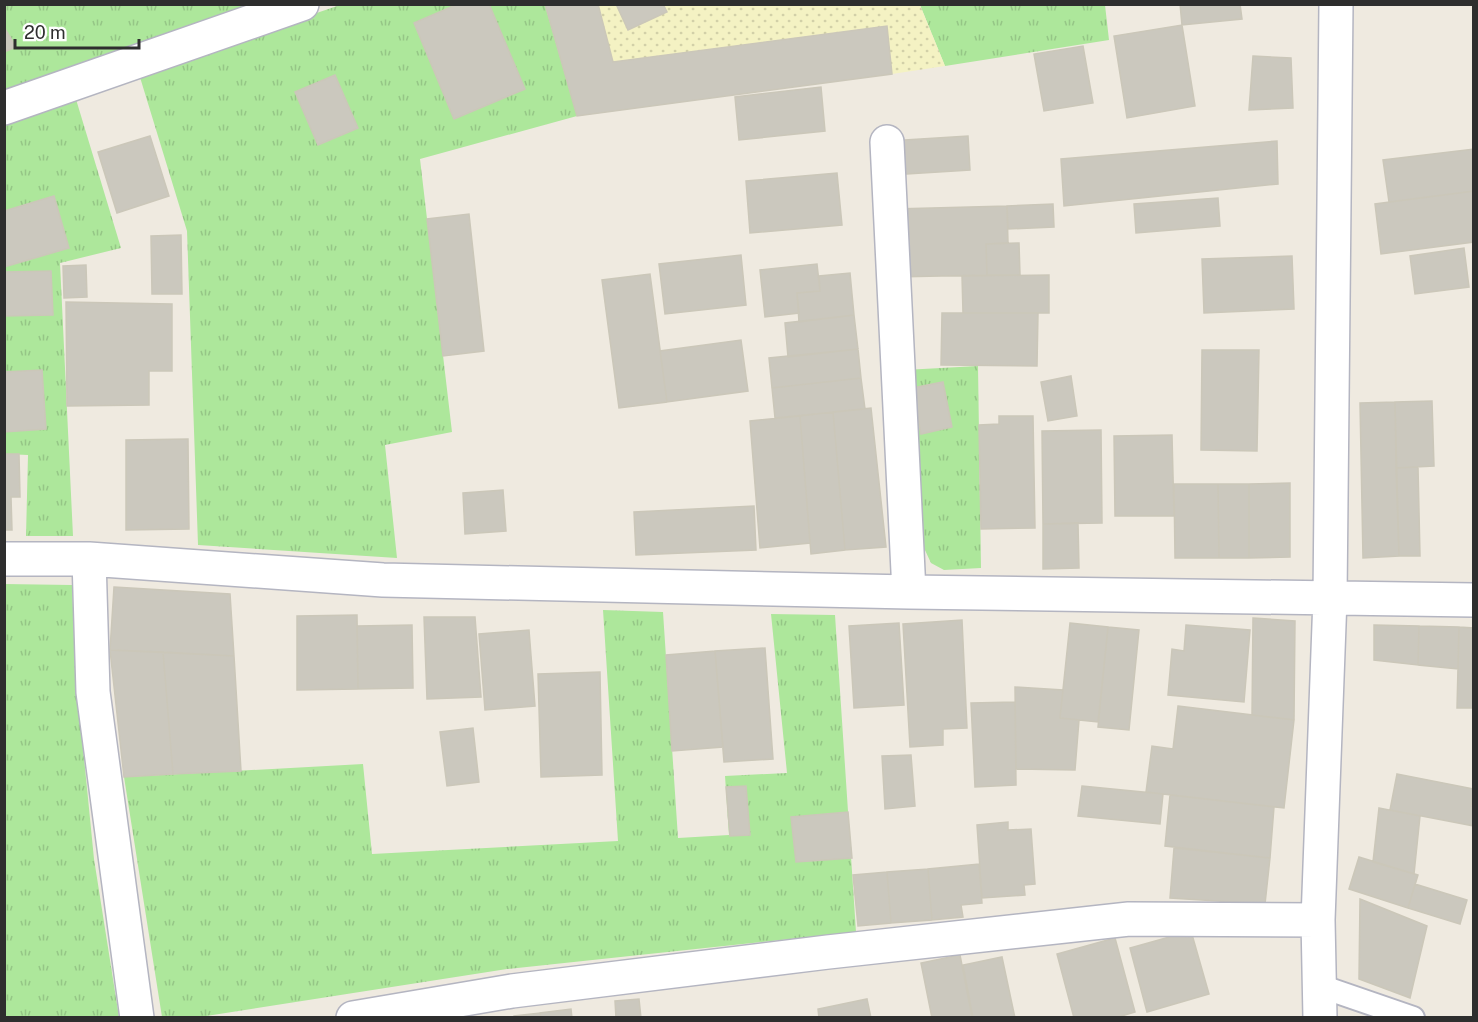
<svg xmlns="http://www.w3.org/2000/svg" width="1478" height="1022" viewBox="0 0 1478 1022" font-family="'Public Sans',sans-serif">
  <defs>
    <pattern id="grass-tufts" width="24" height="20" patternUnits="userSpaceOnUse" patternTransform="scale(1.5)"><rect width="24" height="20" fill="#ade79b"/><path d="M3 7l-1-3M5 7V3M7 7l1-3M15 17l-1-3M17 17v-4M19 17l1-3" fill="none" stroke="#95c686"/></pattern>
    <pattern id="sand-dots" width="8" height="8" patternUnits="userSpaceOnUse" patternTransform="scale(1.5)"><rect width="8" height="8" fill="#f4f2c3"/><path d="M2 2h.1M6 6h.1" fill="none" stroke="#d2d0a8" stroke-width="1.8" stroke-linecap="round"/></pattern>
  </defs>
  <rect width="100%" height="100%" fill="#efeae0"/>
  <path fill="url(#grass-tufts)" d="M5,4l262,1 -262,90z
    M340,5h205l32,111 -157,43 32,273 -67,13 12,113 -199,-13 -11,-314 -48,-157z
    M920,5h185l4,35 -164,26z
    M75,96l46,152 -61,15 13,273h-47l2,-81 -23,-1 -1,-334z
    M978,366l3,202 -37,2 -13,-7 -7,-15 -20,-178z
    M4,584l68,1 4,92 18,182 25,158h-114z
    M603,610l60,2 15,226 51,-3 -4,-59 62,-3 -16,-159 64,1 21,317 -349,37 -307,48h-38l-38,-240 239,-13 9,90 246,-13z"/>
  <path fill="url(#sand-dots)" d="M598,5h322l25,61 -53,8 -6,-48 -273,36z"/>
  <path fill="#cbc8be" stroke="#cbc7b9" stroke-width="1.5" d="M458,4h31l36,85 -71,30 -40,-96z
    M545,4h53l15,58 274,-36 5,48 -315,42z
    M616,4h47l4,8 -39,18z
    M1180,4h60l2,15 -60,6z
    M1182,25l13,81 -68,12 -13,-82z
    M4,27l12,20 -12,5z
    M1083,46l10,57 -49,8 -10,-57z
    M1253,56l38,2 2,50 -44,2z
    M335,75l23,53 -40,17 -23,-53z
    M821,87l4,44 -86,9 -4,-43z
    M150,136l19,60 -52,17 -19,-61z
    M968,136l2,34 -79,5 -2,-34z
    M1277,141l1,43 -214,22 -3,-47z
    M1474,149v42l-85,11 -6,-42z
    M837,173l5,52 -92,8 -4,-52z
    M1474,191v51l-93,12 -6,-50z
    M54,196l15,52 -65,19v-56z
    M1218,198l2,28 -84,7 -2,-29z
    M1053,204l1,23 -46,2 -1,-23z
    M1007,206l1,37 -22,1 1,31 -92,2 -1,-68z
    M469,214l15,137 -41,5 -16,-137z
    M181,235l1,59h-30l-1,-58z
    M1019,243l1,32h-33l-1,-31z
    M1464,248l5,39 -54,7 -5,-38z
    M741,255l5,50 -81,9 -6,-50z
    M1292,256l2,53 -90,4 -2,-54z
    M817,264l3,27 -23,2 2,20 -34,4 -5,-47z
    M86,265l1,32 -23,1 -1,-32z
    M51,271l2,44 -49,1v-44z
    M850,273l4,42 -55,7 -2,-29 23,-2 -1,-15z
    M650,274l17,128 -48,6 -17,-128z
    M1049,275v38h-86l-1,-37z
    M66,302l106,2v67h-23v34l-82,1z
    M942,313h96l-1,53 -96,-1z
    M854,315l4,34 -70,8 -3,-34z
    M741,340l7,51 -81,11 -7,-51z
    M858,349l3,29 -89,10 -3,-30z
    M1202,350h57l-2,101 -56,-1z
    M42,370l4,59 -42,3v-60z
    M1071,376l6,40 -29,5 -7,-39z
    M861,378l4,31 -90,9 -3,-30z
    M943,382l9,45 -31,7 -9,-46z
    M1432,401l2,65 -38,2 -1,-66z
    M1395,402l4,154 -36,2 -3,-155z
    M871,408l15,139 -41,3 -12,-138z
    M833,412l12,138 -34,4 -11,-138z
    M800,416l10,127 -50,5 -10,-127z
    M999,416h34l2,112 -54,1 -2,-104 20,-1z
    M1101,430l1,93 -59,1 -1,-93z
    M1172,435l2,81h-59l-1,-80z
    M188,439l1,90 -63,1v-90z
    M4,454h15l1,43h-9l1,33h-8z
    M1418,467l2,89h-21l-3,-88z
    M1290,483v74l-41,1v-74z
    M1174,484h44l1,74h-44z
    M1218,484h31v74h-30z
    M503,490l3,41 -41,3 -2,-41z
    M754,506l2,44 -120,5 -2,-43z
    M1078,523l1,45 -36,1v-45z
    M114,587l116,7 4,62 -124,-6z
    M357,615l1,74 -61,1v-74z
    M424,617h51l6,80 -54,2z
    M1253,618l42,3 -1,99 -42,-5z
    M962,620l5,108 -24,1v16l-33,2 -7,-123z
    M899,623l5,82 -50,3 -5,-82z
    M1070,623l38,4 -10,95 -38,-4z
    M412,625l1,63 -55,1 -1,-63z
    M1186,625l64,5 -6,72 -76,-7 4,-46 12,2z
    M1374,625l45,1 -1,39 -44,-5z
    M1419,626l40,1 -1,42 -40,-4z
    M1108,627l31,3 -10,100 -31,-3z
    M1459,627l15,1v80h-17z
    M529,630l6,76 -50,4 -6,-76z
    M765,648l8,111 -49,3 -9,-111z
    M110,650l53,2 10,122 -49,3z
    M715,651l8,96 -51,4 -6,-96z
    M163,652l71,4 7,115 -68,3z
    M600,672l2,103 -61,2 -3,-103z
    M1015,687l48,3 -3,28 19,2 -4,50 -59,-1z
    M1015,702l1,83 -41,2 -4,-84z
    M1178,706l116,14 -10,88 -138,-16 6,-46 21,3z
    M473,728l6,54 -32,4 -7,-54z
    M911,755l4,51 -30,3 -3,-53z
    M1397,774l77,15 -3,17 3,1v19l-84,-16z
    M746,786l4,49 -20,1 -4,-49z
    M1082,786l81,8 -3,30 -82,-8z
    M1170,795l104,12 -4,51 -105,-12z
    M1379,808l41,8 -6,58 -41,-12z
    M848,812l4,46 -56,4 -5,-45z
    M1008,822v8l23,-1 4,55 -11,1 1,10 -43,3 -5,-73z
    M1174,848l96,10 -5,46 -95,-6z
    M1359,857l59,18 -10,33 -59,-19z
    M979,864l3,39 -21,2 2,12 -31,3 -4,-51z
    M928,869l4,51 -41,3 -4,-51z
    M887,872l4,51 -33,3 -5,-51z
    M1415,884l52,16 -7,24 -52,-16z
    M1360,899l67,27 -17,72 -51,-19z
    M1191,931l18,63 -62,18 -17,-64z
    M1115,938l20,74 -20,6h-41l-17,-64z
    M960,955l12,62 -40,1 -11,-55z
    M1002,957l13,61h-42l-10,-53z
    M639,999l2,19h-25l-1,-17z
    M867,999l4,19h-52l-1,-9z
    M571,1009l1,9h-31l-1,-5z
    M540,1013l1,5h-27v-2z"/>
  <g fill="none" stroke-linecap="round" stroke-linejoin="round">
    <g stroke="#b4b5c1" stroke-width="26">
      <path id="service" d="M1320,986l93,32"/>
    </g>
    <g stroke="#b4b5c1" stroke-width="36">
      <path id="minor" d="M4,108l298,-104
        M887,142l22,450
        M4,559h85l294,21 526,12 565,8
        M89,559l4,133 44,326
        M353,1018l159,-27 316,-39 301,-33 189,1
        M1320,1018l-2,-98 12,-322 6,-594"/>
    </g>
    <use href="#service" stroke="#fff" stroke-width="22"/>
    <use href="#minor" stroke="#fff" stroke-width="33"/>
  </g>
  <rect width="1478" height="1022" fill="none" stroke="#2e2e2e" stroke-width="12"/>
  <path d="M15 39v9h124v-9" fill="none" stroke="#2e2e2e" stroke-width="3"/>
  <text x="24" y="39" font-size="18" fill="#2e2e2e" stroke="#ffffff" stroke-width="4.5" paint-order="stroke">20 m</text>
</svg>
